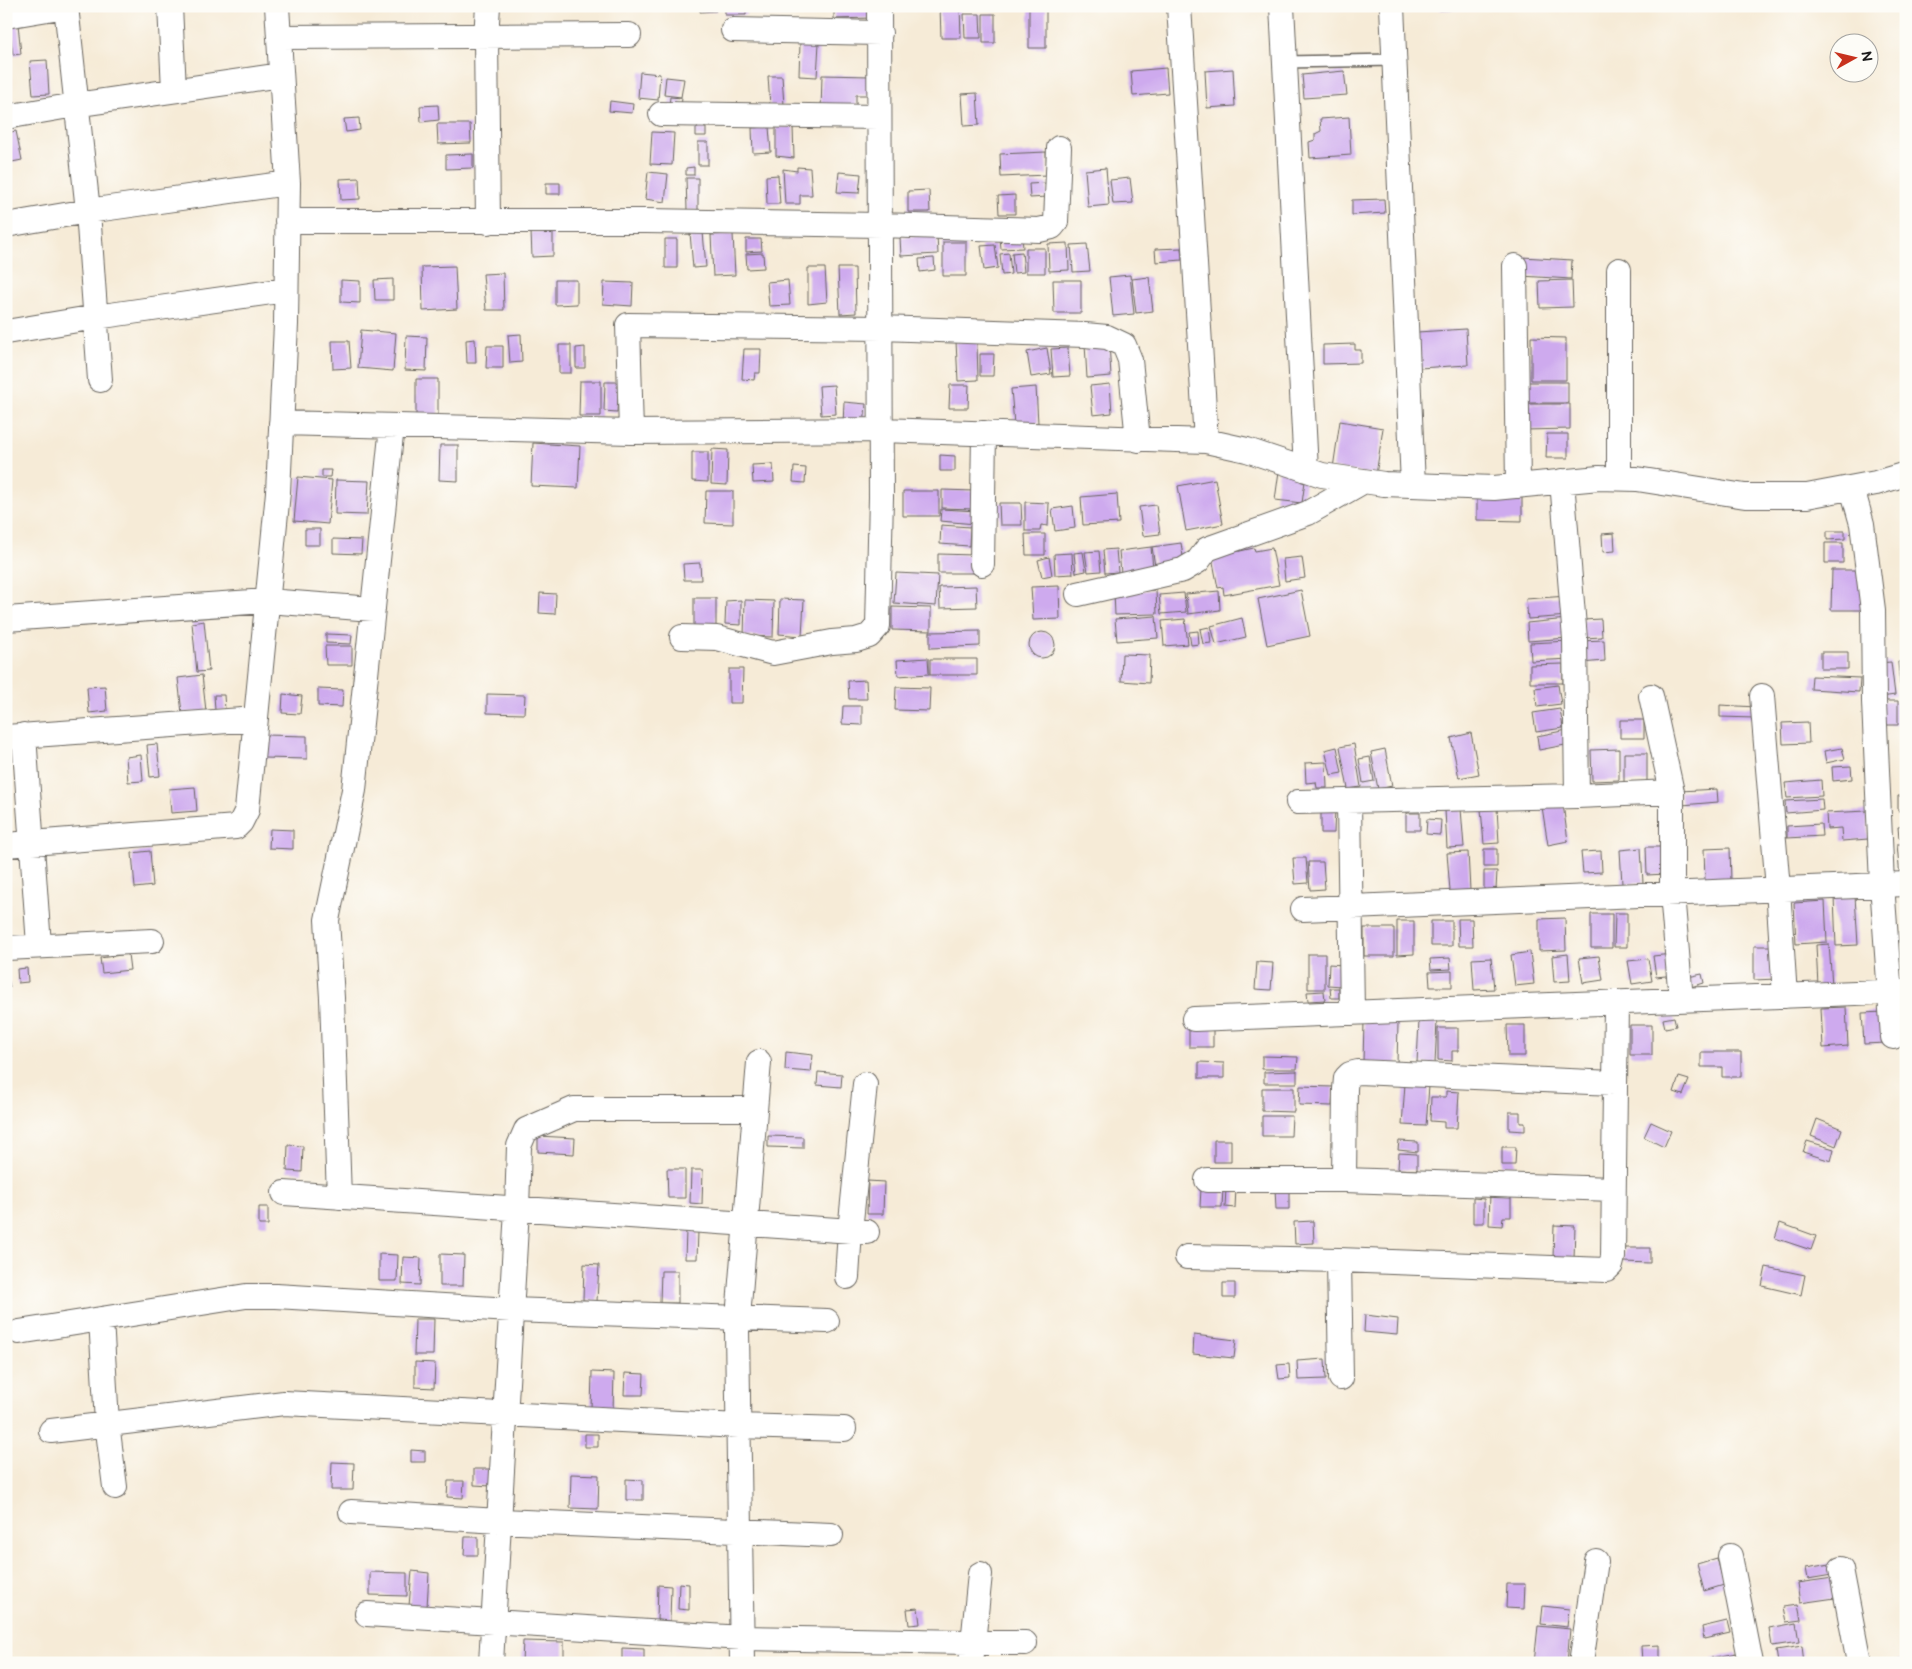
<svg xmlns="http://www.w3.org/2000/svg" width="1912" height="1669" viewBox="0 0 1912 1669" font-family="'Balsamiq Sans',sans-serif">
  <rect width="100%" height="100%" fill="#fdfcf7"/>
  <filter id="ink" filterUnits="userSpaceOnUse"><feTurbulence type="fractalNoise" baseFrequency=".02" numOctaves="2"/><feDisplacementMap in="SourceGraphic" scale="10" xChannelSelector="R" yChannelSelector="G"/><feConvolveMatrix kernelMatrix="1 2 1 2 8 2 1 2 1" color-interpolation-filters="sRGB"/></filter>
  <filter id="wash" filterUnits="userSpaceOnUse"><feTurbulence type="fractalNoise" baseFrequency=".0096" numOctaves="4" result="noise"/><feDisplacementMap in="SourceGraphic" scale="20" xChannelSelector="R" yChannelSelector="G"/><feGaussianBlur stdDeviation="1.12" result="paint"/><feColorMatrix in="noise" values="0 0 0 0 0 0 0 0 0 0 0 0 0 0 0 0 0 1.4 0 .05"/><feComposite in="paint" operator="in"/></filter>
  <g filter="url(#wash)">
    <rect width="100%" height="100%" fill="#f6ebd7"/>
    <g id="blocks">
      <path fill="#ceaaee" d="M700,6h15l1,5 -16,1z
        M725,6h21v9h-21z
        M834,6h37v12l-37,1z
        M940,6h20l1,32h-20z
        M1029,6h17v42h-17z
        M1440,6h25v3l-25,1z
        M964,14h16l1,24h-16z
        M983,14h12v29h-12z
        M18,24l3,30 -8,1 -4,-30z
        M800,42l19,1 -2,34 -18,-1z
        M47,60l2,34 -16,1 -3,-34z
        M1166,68l2,25 -35,3 -2,-25z
        M1233,69l2,37 -28,2 -2,-37z
        M1344,71l3,24 -43,3 -2,-23z
        M640,72l20,2 -2,26 -20,-2z
        M822,75l48,1v19h-14v17l-35,-1z
        M768,76h14l2,29 -14,1z
        M666,77l18,2 -3,18 -17,-2z
        M977,93l2,32 -15,1 -2,-32z
        M670,97l12,1 -1,9 -12,-1z
        M610,101l23,3 -1,9 -23,-2z
        M438,105l1,15 -18,2 -1,-16z
        M1349,117l2,38 -41,3 -1,-16 6,-2v-6l6,-3 -1,-12z
        M359,118l1,12 -14,2 -2,-13z
        M437,124h33l1,19 -33,1z
        M769,127l2,25 -18,1 -1,-25z
        M776,127h17l1,31 -18,-2z
        M696,128h10v8h-10z
        M16,131l6,29 -15,3 -1,-30z
        M652,132l22,1 -2,32 -22,-1z
        M698,142h10v23h-10z
        M1046,152l1,23 -46,2 -1,-23z
        M473,154v14l-27,1v-14z
        M694,167v8h-8v-7z
        M797,167l13,1 2,27h-12v9h-15l-2,-35 14,2z
        M1106,168l3,37 -21,2 -3,-37z
        M648,172l20,2 -3,28 -20,-3z
        M839,172l22,2 -2,19 -22,-1z
        M778,175l2,29h-13l-1,-28z
        M359,178l1,21 -19,1 -1,-21z
        M686,178h12v32h-11z
        M1130,178l3,25 -20,1 -3,-24z
        M546,183h14v11h-14z
        M1047,183v14l-17,1 -1,-14z
        M929,190l1,22h-22v-21z
        M1015,195v19h-16l-1,-18z
        M1384,199l1,14 -33,2v-15z
        M531,232h22v24l-21,1z
        M703,232l3,35 -13,1 -3,-35z
        M733,234l2,41 -22,1 -2,-41z
        M937,235l1,19 -37,2 -1,-19z
        M1022,236l1,12 -22,1 -1,-12z
        M665,239h12v29h-12z
        M746,239h15l1,12 -16,1z
        M943,242h23v34h-23z
        M1068,243l1,27 -20,1 -1,-27z
        M1087,244l3,27 -17,1 -2,-27z
        M995,245l3,23 -14,2 -3,-24z
        M1026,248h19v25h-19z
        M1181,248l1,12 -26,2 -1,-13z
        M1022,252l2,20 -10,1 -2,-20z
        M763,253l1,15 -17,1 -1,-15z
        M1009,253l2,21 -9,1 -2,-21z
        M1522,257l50,3 -1,19 -50,-3z
        M934,258l1,12 -15,2 -1,-13z
        M455,266l2,43 -34,2 -1,-44z
        M808,268h17l2,34 -19,2z
        M838,268h17l1,45 -16,1z
        M503,273l1,37h-18l-3,-36z
        M1130,275l4,39 -21,2 -4,-39z
        M1149,277l4,34 -17,2 -4,-34z
        M393,279v21h-18l-1,-20z
        M341,280l19,1v22l-19,-1z
        M555,280h22v24l-22,1z
        M788,280l2,25 -21,1 -2,-24z
        M1053,280h28v33h-27z
        M1572,280l1,27 -33,1 -1,-27z
        M604,282l29,1 -1,23 -29,-2z
        M1466,329l2,36 -49,3 -2,-36z
        M361,330l35,3 -3,38 -35,-3z
        M521,334l1,28 -12,1 -2,-28z
        M406,336l21,1 -1,34 -21,-1z
        M1531,337l35,1v42h-35z
        M475,339l1,24h-9l-1,-23z
        M332,341h17l2,27 -18,1z
        M956,342h21l1,38 -20,1z
        M1109,342l2,34 -24,2 -2,-34z
        M1355,344v6h6v13l-38,1v-19z
        M559,345h12v28h-12z
        M487,346h16v22h-17z
        M585,347v21h-9v-20z
        M1047,348l4,26 -20,3 -4,-25z
        M1068,348l2,28 -17,1 -2,-28z
        M744,349h17l-1,24h-5l-1,7 -12,-1z
        M980,354h14l-1,22h-13z
        M416,379h22v37l-22,-1z
        M580,381h21v35h-22z
        M605,382h14l-2,30 -13,-1z
        M1528,382h40v21h-40z
        M1110,384l2,29 -19,2 -3,-29z
        M834,385l2,29 -15,1 -2,-29z
        M950,385h19l-1,23h-19z
        M1036,387l2,36 -24,1 -3,-35z
        M844,402l22,2 -2,22 -21,-1z
        M1525,404h45v25l-45,1z
        M1340,421l43,7 -7,47 -43,-7z
        M1547,434h21v24h-22z
        M533,443l47,3 -2,42 -47,-2z
        M440,445h18v36l-19,-1z
        M712,449l16,1 -1,35 -16,-1z
        M692,452h16v30l-16,-1z
        M940,455l15,1v15h-15z
        M773,464l1,18 -21,1 -1,-18z
        M794,467l12,1 -1,15 -12,-1z
        M322,470h9l-1,7h-8z
        M1279,471l27,3 -4,29 -27,-3z
        M298,477l34,3 -4,44 -34,-3z
        M1215,479l8,45 -37,7 -8,-45z
        M336,480l33,1 -2,34 -32,-1z
        M942,490l32,1 -1,18 -31,-1z
        M706,491h27v33l-28,-1z
        M903,491h36v25h-36z
        M1477,493h45v28l-45,-1z
        M1117,494l2,29 -36,2 -2,-28z
        M1025,502l24,1 -1,23 -7,-1 -1,6h-15z
        M999,503h22l1,22h-22z
        M1156,505l4,29 -17,2 -4,-29z
        M1073,506l2,22 -20,3 -3,-22z
        M941,509l36,2 -1,13 -36,-3z
        M941,525l29,2 -1,19 -29,-2z
        M305,529h15v16h-15z
        M1827,531h18v8l-18,1z
        M1614,533l1,18 -12,1 -1,-18z
        M1025,534h20v21h-19z
        M333,539l29,1 -1,14 -28,-1z
        M1181,543l3,20 -29,3 -3,-19z
        M1825,543h18v20h-18z
        M1151,547l2,22 -32,4 -2,-22z
        M1254,548l1,3 17,-3 7,37 -55,10 -1,-8 -5,1 -6,-31z
        M1116,549l2,23 -13,1 -2,-23z
        M1099,551l2,20 -13,1 -3,-20z
        M1083,552l3,19 -10,2 -2,-20z
        M1072,553l1,21 -18,1 -1,-21z
        M938,554l37,1v18h-37z
        M1049,557l3,18 -10,2 -4,-17z
        M1302,557l3,21 -20,3 -2,-22z
        M700,563l1,17h-17l-1,-16z
        M1832,570h30v40h-31z
        M896,573l42,2 -2,31 -42,-3z
        M976,586l1,21 -37,1 -1,-21z
        M1059,586l1,33 -27,1 -2,-33z
        M1156,590l1,24 -42,1 -1,-23z
        M1301,590l9,46 -43,9 -9,-46z
        M1219,591l1,19 -32,4 -2,-20z
        M540,593l16,1 -1,20 -16,-1z
        M1184,593l2,19 -25,2 -2,-19z
        M1567,596l2,20 -41,3 -2,-20z
        M694,598h22v32h-22z
        M780,599l24,1 -2,36 -23,-2z
        M741,600v25l-16,-1 1,-23z
        M745,600l29,1 -1,36 -29,-1z
        M892,607l39,1v23l-39,-1z
        M1156,616l2,22 -41,3 -2,-22z
        M1242,618l4,19 -30,7 -5,-18z
        M1185,619l3,25 -24,2 -2,-25z
        M1567,619l1,19 -40,3 -1,-18z
        M1601,619l1,18 -19,1v-18z
        M204,621l5,50 -12,1 -5,-49z
        M1209,627l2,16 -8,1 -3,-15z
        M980,631v15l-50,2v-16z
        M1198,631l1,13 -8,1 -2,-13z
        M1029 645a13 13 0 1 1 26 0a13 13 0 1 1-26 0Z
        M326,634l26,1 -1,9 -25,-1z
        M1604,640l1,21 -24,2 -1,-22z
        M1569,641l1,18 -39,2 -1,-18z
        M325,646h27v19h-26z
        M1821,652h27v17h-27z
        M1122,654l28,1 -1,28 -28,-2z
        M928,658l1,16 -31,2 -1,-16z
        M930,659h47v16h-47z
        M1906,661v23l-6,1 -2,-23z
        M1891,662l4,33 -14,2 -4,-34z
        M1563,664v19h-33v-18z
        M729,669h14l-1,34h-13z
        M202,675l4,36 -24,2 -4,-35z
        M1812,676l48,2 -1,14 -48,-3z
        M866,680l1,19h-18l-1,-18z
        M1558,685l3,19 -24,3 -2,-19z
        M105,686l2,25 -18,2 -2,-26z
        M896,687l34,1 -1,23 -34,-1z
        M318,689l25,1 -1,17 -24,-1z
        M283,694l19,2 -2,18 -18,-1z
        M487,694l38,1 -1,19 -37,-1z
        M214,695h10l1,15h-10z
        M1880,701h18v24h-17z
        M1720,705l36,2 -1,11 -35,-1z
        M843,706h19v19l-20,-1z
        M1560,709l3,19 -27,4 -3,-19z
        M1620,720h24v18h-24z
        M1808,722l1,21 -26,1 -1,-21z
        M1567,730l3,14 -31,6 -2,-14z
        M1471,733l8,41 -20,4 -8,-40z
        M265,735l42,1v23l-43,-1z
        M157,744l3,32 -10,1 -3,-32z
        M1354,744l7,43 -13,2 -8,-42z
        M1337,747l5,26 -11,2 -6,-25z
        M1842,748l3,11 -19,4 -2,-12z
        M1385,749l7,37 -14,3 -7,-37z
        M1619,749v31l-27,1 -1,-31z
        M1624,753h23v29h-23z
        M141,755l2,26 -15,1 -2,-25z
        M1370,757l4,24 -11,2 -4,-24z
        M1326,762l1,26h-10l-1,-6 -10,1 -1,-20z
        M1851,766l1,13 -19,2 -1,-14z
        M1821,780l1,16 -35,2 -2,-15z
        M195,787l2,24 -26,2 -2,-24z
        M1717,789l1,13 -36,3 -2,-14z
        M1898,796h8v14l-8,1z
        M1822,799l1,11 -37,3 -1,-12z
        M1563,804l5,37 -20,4 -6,-38z
        M1321,806l14,1 -1,26h-13z
        M1497,808l2,35 -15,1 -3,-35z
        M1461,809l3,38 -17,1 -2,-38z
        M1867,811l1,28 -26,2 -1,-13 -14,1 -1,-16z
        M1406,813h14v17h-14z
        M1427,819l14,1 -1,15 -14,-1z
        M1821,824l1,12 -35,2v-12z
        M1906,826v12h-7l-1,-11z
        M270,829l23,1v19l-24,-1z
        M1897,844h9v34h-6z
        M1646,847h19l1,27 -19,1z
        M1641,848l2,35 -21,1 -2,-34z
        M1730,848l1,33h-26l-1,-32z
        M1484,849h13v18h-13z
        M150,851l3,35 -18,2 -3,-35z
        M1601,851l1,21 -19,1 -2,-21z
        M1468,852l2,38 -20,1 -3,-38z
        M1293,858h13l2,25 -13,1z
        M1308,862h15l2,27 -15,1z
        M1484,871h13l-1,19h-12z
        M1855,896l3,49 -22,1 -2,-49z
        M1825,901l2,41 -31,2 -2,-41z
        M1615,913h12v34h-13z
        M1591,914h21v34h-21z
        M1565,918l1,32 -27,1v-32z
        M1458,919h14l1,27h-14z
        M1397,921h17v33l-17,1z
        M1431,921h21v25h-21z
        M1364,928h30v28h-30z
        M1829,944l3,41 -14,1 -2,-41z
        M1754,946h22l1,33 -23,1z
        M1530,952l4,32 -19,2 -4,-31z
        M128,954l2,16 -28,3 -2,-15z
        M1308,954h17v35h-17z
        M1568,954l2,27 -16,1 -2,-26z
        M1672,954l3,21 -19,2 -3,-21z
        M1599,956l4,24 -20,3 -4,-25z
        M1450,958l1,11 -20,1 -1,-11z
        M1491,958l3,31 -20,1 -2,-31z
        M1648,959l4,22 -20,3 -4,-23z
        M1257,962l16,1 -2,27 -16,-1z
        M1329,964l14,1 -1,21 -14,-1z
        M27,968l1,14 -10,1 -1,-14z
        M6,970l4,17 -4,1z
        M1452,971v16h-22l-1,-15z
        M1702,974l2,9 -13,4 -3,-10z
        M1330,988h9v10h-8z
        M1324,991l1,9 -17,1 -1,-9z
        M1846,1007l2,39 -25,2 -2,-40z
        M1884,1012l2,31 -22,1 -2,-31z
        M1674,1017l2,9 -11,2 -2,-9z
        M1419,1020l18,1 -2,43 -18,-1z
        M1364,1021l34,2 -1,41 -34,-2z
        M1189,1025h24v22h-24z
        M1507,1025h18v31h-17z
        M1630,1025h22v30h-22z
        M1438,1028h20v23h-6v10l-14,-1z
        M786,1052l27,3 -2,17 -26,-2z
        M1701,1052h40v25h-19v-10h-21z
        M1262,1056l36,1 -1,12h-35z
        M1199,1062l25,1v15h-25z
        M1297,1071v12h-33v-11z
        M818,1072l24,2 -1,13 -24,-2z
        M1679,1077l10,3 -6,15 -9,-3z
        M1405,1084l24,2 -3,40 -24,-1z
        M1300,1086l33,1 -1,19 -33,-1z
        M1262,1088h32v24l-32,-1z
        M1446,1091l13,1 -2,36h-13v-6l-14,-1 1,-24h15z
        M1509,1112h11v11h5v8l-16,-1z
        M1262,1116h30l-1,20h-29z
        M1817,1119l25,10 -6,17 -25,-10z
        M1651,1122l20,9 -7,16 -20,-10z
        M538,1136l37,2 -1,16 -36,-2z
        M768,1136l35,1v11l-35,-1z
        M1214,1140h17v22h-17z
        M1399,1141l19,1v10l-20,-2z
        M1807,1141l27,8 -3,12 -28,-9z
        M288,1145l15,1 -1,26 -15,-1z
        M1502,1147h14l-1,18h-13z
        M1399,1153l18,1v16l-19,-1z
        M667,1169h18v29h-17z
        M691,1170h12l-1,34 -12,-1z
        M868,1181l16,1 -1,32h-16z
        M1201,1188l22,1 -1,18h-22z
        M1226,1188h10l-1,20 -10,-1z
        M1275,1188h14v21h-13z
        M1490,1193h21v24h-8l-1,9 -13,-1z
        M1473,1198l11,1v24h-11z
        M259,1207h9v18h-9z
        M1313,1221l1,22 -19,1 -1,-22z
        M1780,1223l36,13 -5,14 -36,-12z
        M1554,1225l21,1 -1,33 -21,-1z
        M686,1231l12,1 -1,27h-12z
        M1625,1248h25v15l-26,-1z
        M379,1254l19,1 -1,26h-18z
        M440,1254l24,1 -1,31h-23z
        M403,1257l18,1 -1,27 -18,-1z
        M584,1264l15,1 -2,36 -14,-1z
        M1766,1267l39,8 -4,20 -39,-9z
        M661,1271h17v32h-18z
        M1223,1283h12v15h-12z
        M1365,1315l33,4 -1,16 -33,-3z
        M415,1319h19l-1,36h-19z
        M1194,1335l42,5 -2,18 -41,-4z
        M1325,1359l1,20 -28,1 -1,-19z
        M415,1362l20,1 -1,25 -19,-1z
        M1289,1364l1,14 -11,1 -2,-14z
        M592,1372l22,1 -1,38 -22,-1z
        M625,1373l19,1 -1,21h-19z
        M585,1434h13v13h-13z
        M411,1450l14,1v11h-14z
        M332,1462l22,1 -1,27h-22z
        M474,1469h18l-1,17 -17,-1z
        M571,1474l28,1 -1,34 -28,-1z
        M626,1479l17,1v20h-17z
        M448,1481h16l-1,17 -16,-1z
        M465,1537h13v18h-14z
        M1717,1558l7,27 -20,6 -7,-27z
        M1830,1564l2,11 -24,4 -2,-11z
        M412,1571l17,2 -2,34 -18,-1z
        M370,1572l37,1v23l-37,-1z
        M1833,1578l2,20 -35,5 -3,-20z
        M679,1583l10,1v26l-11,-1z
        M1507,1584h18l-1,25 -18,-1z
        M658,1585l13,1 -1,35 -13,-1z
        M1798,1605l3,15 -15,2 -3,-15z
        M1543,1606l26,3 -2,18 -26,-3z
        M918,1608l2,16 -11,1 -2,-16z
        M1727,1621l3,12 -26,6 -2,-12z
        M1796,1623l3,19 -27,4 -3,-18z
        M1538,1626l32,3 -3,34h-33z
        M523,1641l41,1v21h-42z
        M1660,1645v18h-18l-1,-17z
        M1802,1646l2,17h-26l-2,-13z
        M622,1648l22,1v14h-22z
        M1736,1653l2,10h-26l-1,-5z
        M1906,1659v4h-20v-1z"/>
    </g>
  </g>
  <g filter="url(#ink)">
    <use href="#blocks" fill-opacity="0" stroke="#68645d" stroke-width="1"/>
    <g fill="none" stroke-linecap="round" stroke-linejoin="round">
      <g stroke="#68645d" stroke-width="14">
        <path id="lane" d="M1285,62l109,-2"/>
      </g>
      <g stroke="#68645d" stroke-width="26">
        <path id="street" d="M66,6l22,205 12,169
          M170,6l4,84
          M1179,6l27,435
          M1282,6l24,464
          M1392,6l21,479
          M6,16l60,-10
          M733,30l147,3
          M279,37l350,-2
          M661,114l218,3
          M6,117l69,-12 206,-30
          M287,221h359l234,4 159,5 13,-3 4,-5 3,-74
          M488,222l-2,-185 2,-31
          M6,225l82,-14 200,-28
          M1515,266l3,220
          M1619,270v208
          M6,332l90,-15 190,-27
          M281,423l350,9
          M1138,440l-8,-80 -6,-15 -17,-8 -22,-2 -204,-7 -253,-3 3,107 250,-2 325,11 41,9 75,25 62,9 110,4 105,-10 38,1 108,17h62l69,-13 30,-9
          M1562,481l13,158 2,157
          M1852,488l10,36 11,86 1,92 8,182 11,153
          M982,564l2,-131
          M1078,594l105,-24 15,-9 9,-12 101,-36 56,-32
          M6,619l261,-18 106,8
          M682,637l35,1 56,15 59,-11 24,-2 13,-4 9,-10 3,-129 -2,-491
          M1651,696l21,96v101l9,107
          M1762,696l16,193 7,107
          M24,735l15,210
          M6,737l250,-18
          M1349,801l3,212
          M1298,802l279,-6 95,-4
          M6,845l230,-18 5,-5 6,-12 31,-318 8,-168 2,-141 -11,-177
          M1303,909l603,-25
          M6,948l146,-7
          M1194,1019l712,-28
          M1207,1180h137
          M1613,1189l-269,-9 1,-91 1,-11 4,-4 8,-2 256,11
          M284,1193l583,39
          M339,1197l-7,-199 -5,-78 27,-130 38,-364
          M1187,1257l152,3 267,10 5,-5 2,-8 3,-255
          M1339,1260l2,118
          M847,1277l3,-46 15,-147
          M101,1319l6,104 8,64
          M19,1332l227,-36h30l235,14 316,11
          M51,1431l233,-28 455,23 105,3
          M351,1512l148,9 332,14
          M1730,1556l21,107
          M1841,1569l18,94
          M367,1614l375,24 283,5
          M491,1663l26,-454 2,-63 7,-16 48,-21h181
          M742,1663l-5,-333 22,-268
          M971,1663l9,-89
          M1581,1663l15,-102"/>
      </g>
      <use href="#lane" stroke="#fff" stroke-width="11"/>
      <use href="#street" stroke="#fff" stroke-width="24"/>
    </g>
  </g>
  <rect width="1912" height="1669" fill="none" stroke="#fdfcf7" stroke-width="25"/>
  <g transform="translate(1854 58) rotate(82)"><circle r="24" fill="#fdfcf7" stroke="#a3a29f"/>
  <path d="M0-4L9 19L0 12L-9 19Z" fill="#c8321e"/>
  <text y="-8" font-size="14" font-weight="bold" text-anchor="middle" fill="#1c1c1c">N</text>
  </g>
</svg>
